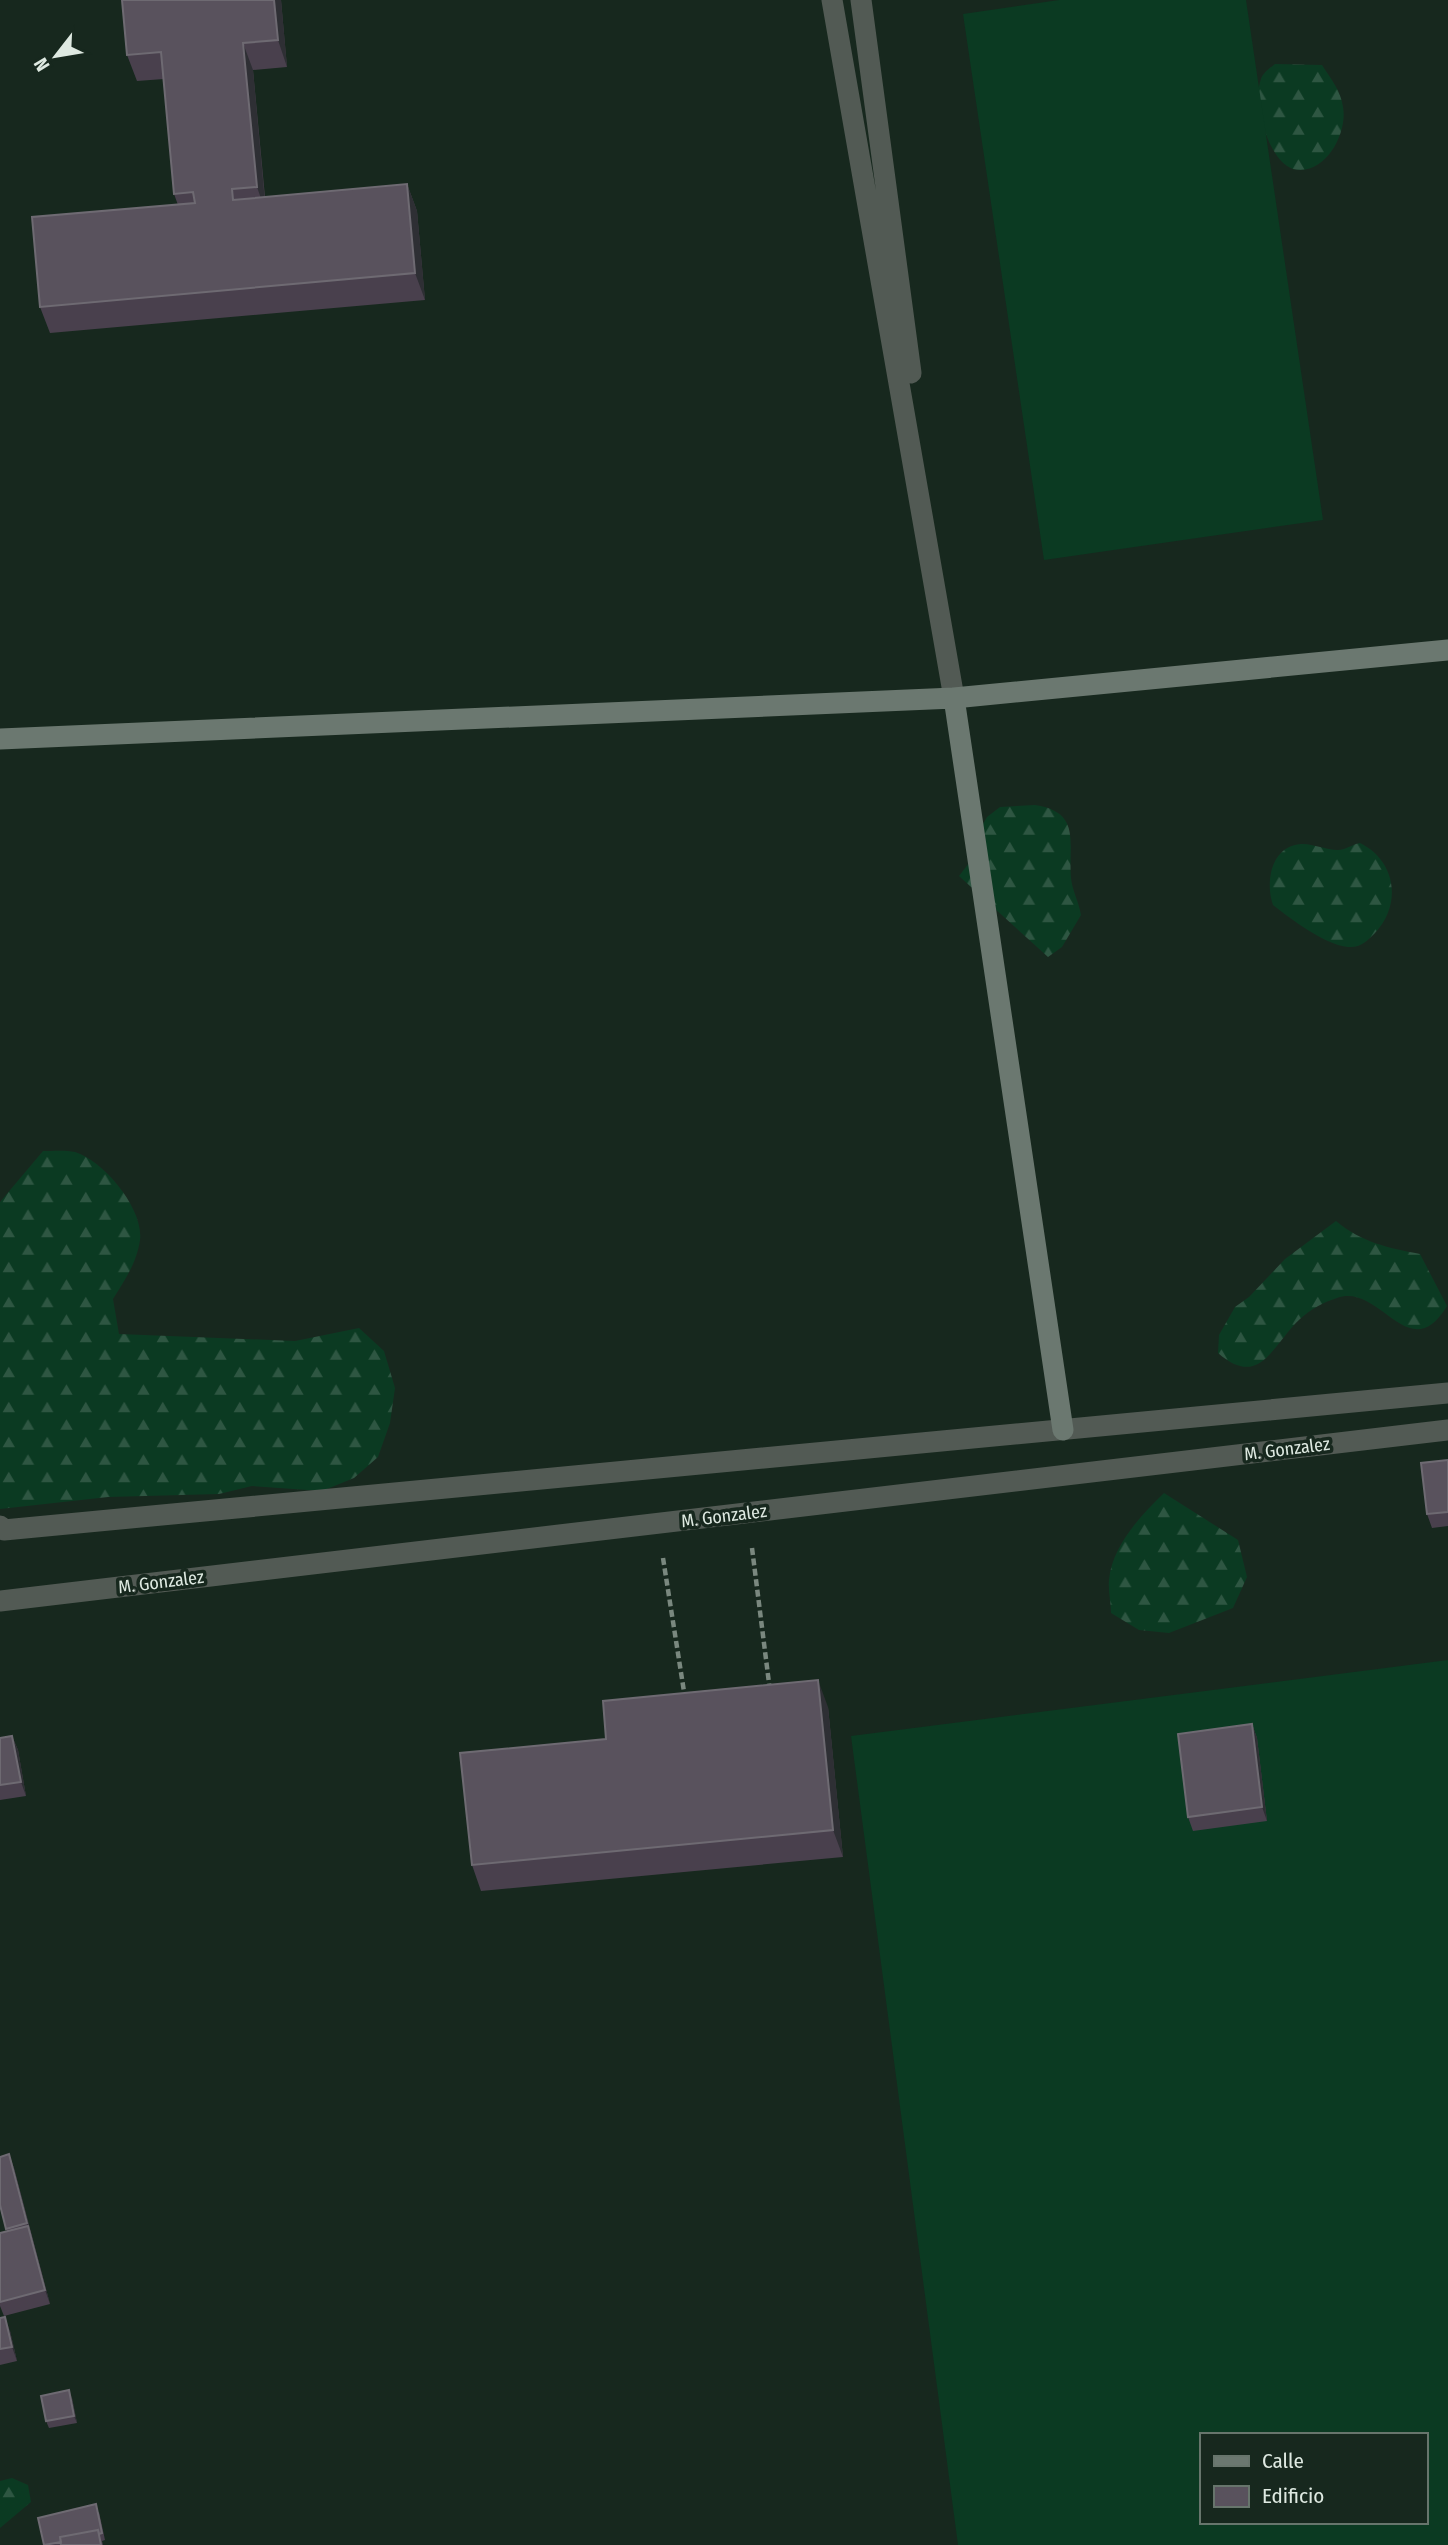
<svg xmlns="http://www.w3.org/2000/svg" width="1448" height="2545" viewBox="0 0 1448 2545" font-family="'Fira Sans Condensed',sans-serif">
  <defs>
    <pattern id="forest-firs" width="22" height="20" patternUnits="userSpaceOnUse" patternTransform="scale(1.75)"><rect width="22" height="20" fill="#0b3a22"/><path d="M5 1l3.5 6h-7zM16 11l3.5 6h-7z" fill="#2e5642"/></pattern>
  </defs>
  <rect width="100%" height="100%" fill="#17281e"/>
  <path fill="url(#forest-firs)" d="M1275,64l47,1c9,14 19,26 21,42 5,26 -18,70 -50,62 -25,-8 -41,-68 -32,-90 2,-6 9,-11 14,-15z
    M1035,805c47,7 33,38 36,73 1,12 8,24 10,37l-19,32 -14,10 -89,-81 20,-26 -1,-17 9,-16 13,-10z
    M1360,843c35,17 43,60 15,90 -8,8 -14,15 -27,14 -23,-2 -57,-28 -75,-42 -8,-23 -2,-59 28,-61 13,-1 31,9 43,5 6,-2 10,-5 16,-6z
    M43,1151c10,0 23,-1 32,1 29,9 69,57 65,88 -3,22 -15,40 -27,59l6,35 176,7 64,-13 25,23 11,37 -5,35 -12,34 -24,21 -32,13 -70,-5 -33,8 -111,3 -108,12v-307z
    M1336,1221c25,21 52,27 84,33l27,52c-38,63 -67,-24 -110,-8 -13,4 -26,11 -37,21 -27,25 -40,71 -82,34l1,-18 16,-28 14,-10 36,-38z
    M1164,1493l74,47 9,37 -14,31 -64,25 -30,-3 -28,-17c0,-10 -3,-22 -2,-33 3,-34 32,-65 55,-87z
    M12,2478l16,7 3,17 -31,26v-47z"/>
  <path fill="#0b3a22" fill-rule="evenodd" d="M1059,0h187l77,520 -279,40 -81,-546z
    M1448,1660v885h-490l-107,-809zM1201,2435h224v87h-224z"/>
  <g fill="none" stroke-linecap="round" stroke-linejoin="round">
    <path stroke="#7a887f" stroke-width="4.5" stroke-dasharray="7 3.5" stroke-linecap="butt" d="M752,1548l18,143
      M663,1558l22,140"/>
    <path stroke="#525a54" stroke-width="21" d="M832,0l122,698
      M861,0l50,373
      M0,1526l4,4 1444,-137
      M0,1601l1448,-171"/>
    <path stroke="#6b7870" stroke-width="21" d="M954,698l109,732
      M0,739l954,-41 494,-48"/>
  </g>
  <path fill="#49404d" d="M122,0h159l6,67 -34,3 12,127 142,-13 10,27 8,89 -375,33 -10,-26 138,-102 -4,-11 -10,-115 -27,2 -10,-26z
    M1448,1460v66l-16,2 -5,-14z
    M828,1707l15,150 -362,34 -9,-26 134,-126z
    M1252,1724l5,14 10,83 -74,10 -5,-14z
    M12,1736l6,14 8,46 -26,4v-62z
    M9,2154l5,14 36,136 -46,12 -4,-10v-73l7,-1 -7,-27z
    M0,2318l10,13 7,30 -17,4z
    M72,2398l5,25 -28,5 -3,-7z
    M99,2512l6,28 -3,1 1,4h-59z"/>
  <path fill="#2e2f34" d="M274,0h7l6,67 -9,-27z
    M243,43l10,27 13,143 -9,-26z
    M407,184l10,27 8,89 -10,-27z
    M818,1680l10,27 15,150 -10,-27z
    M1252,1724l5,14 10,83 -5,-14z
    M12,1736l6,14 8,46 -5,-14z
    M9,2154l5,14 18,70 -5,-15z
    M28,2226l5,14 17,64 -5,-14z
    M5,2317l5,14 7,30 -5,-14z
    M69,2390l3,8 5,25 -3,-7z"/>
  <path fill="#59525d" stroke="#6e6a72" stroke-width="2" d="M122,0h152l4,40 -35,3 14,144 -25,2 1,11 174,-16 8,89 -375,34 -8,-90 163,-14 -2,-11 -19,2 -13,-142 -34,3z
    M1448,1460v52l-21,2 -6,-51z
    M818,1680l15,150 -361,35 -12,-112 146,-14 -3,-38z
    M1252,1724l10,83 -74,10 -10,-83z
    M12,1736l9,46 -21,3v-47z
    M9,2154l18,69 -21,6 -6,-24v-48z
    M28,2226l17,64 -45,12v-69z
    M5,2317l7,30 -12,2v-31z
    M69,2390l5,26 -28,5 -5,-25z
    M96,2504l6,29 -3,1 -1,-4 -38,7 1,5 -17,3 -6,-27z
    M98,2530l3,15h-40l-1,-8z"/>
  <g text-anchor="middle" stroke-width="7" stroke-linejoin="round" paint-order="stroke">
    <g font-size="18" fill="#dee9e1" stroke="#17281e">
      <text transform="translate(1287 1449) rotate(-7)" y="6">M. Gonzalez</text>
      <text transform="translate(724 1516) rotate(-7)" y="6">M. Gonzalez</text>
      <text transform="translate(161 1582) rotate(-7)" y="6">M. Gonzalez</text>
    </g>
  </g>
  <rect x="1200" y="2433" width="228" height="91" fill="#17281e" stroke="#67756c" stroke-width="2"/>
  <rect x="1214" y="2456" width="35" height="10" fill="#6b7870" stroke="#67756c" stroke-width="2"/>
  <text x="1262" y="2468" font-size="21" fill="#dee9e1">Calle</text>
  <rect x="1214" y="2486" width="35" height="21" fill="#59525d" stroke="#67756c" stroke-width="2"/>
  <text x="1262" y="2503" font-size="21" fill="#dee9e1">Edificio</text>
  <g transform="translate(56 56) rotate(239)" stroke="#17281e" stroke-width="5" paint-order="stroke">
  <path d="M0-5L12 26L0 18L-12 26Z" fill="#dee9e1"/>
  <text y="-10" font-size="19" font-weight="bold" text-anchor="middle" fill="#dee9e1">N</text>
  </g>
</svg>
